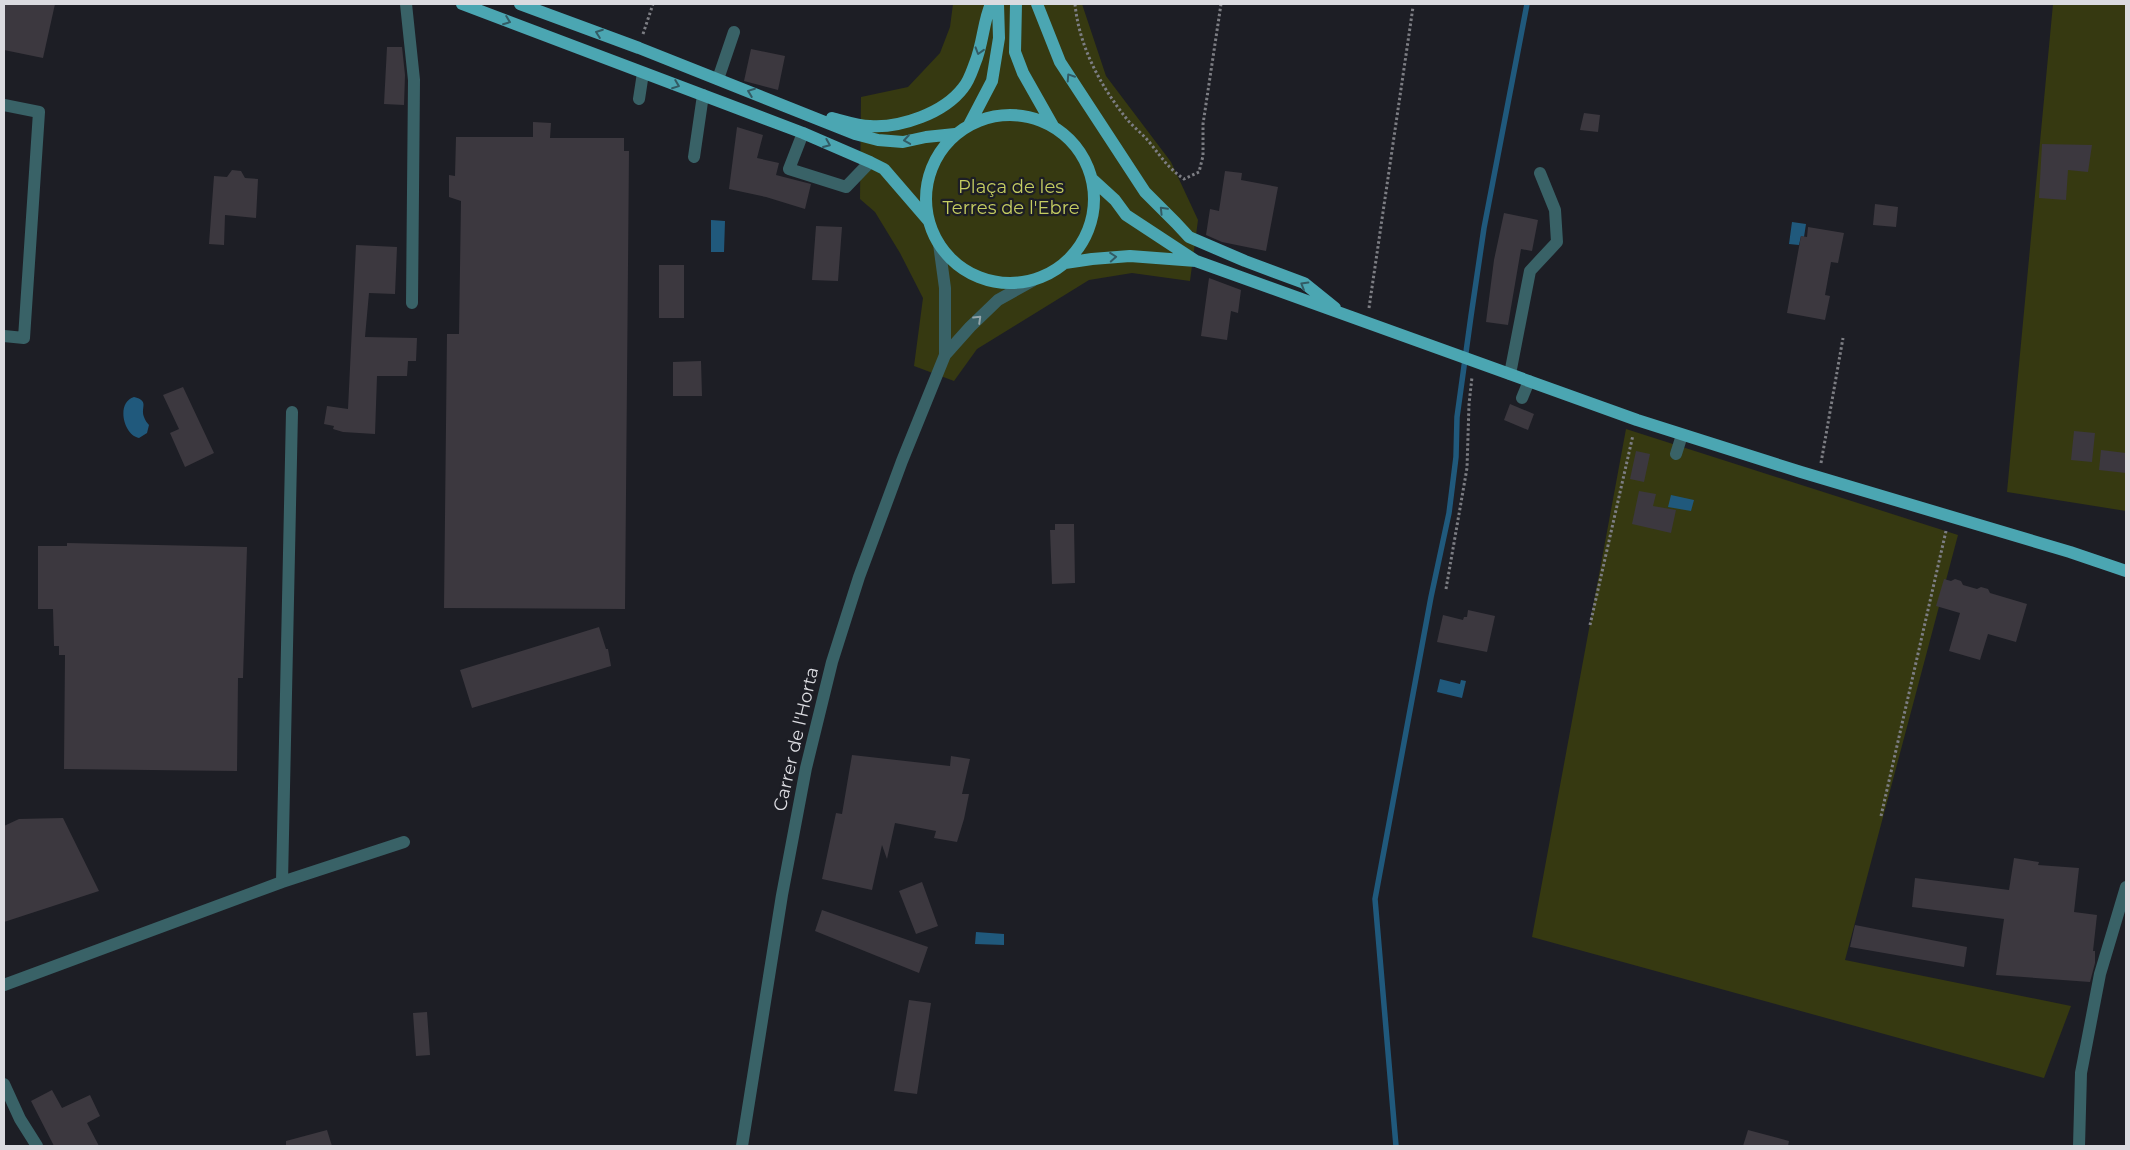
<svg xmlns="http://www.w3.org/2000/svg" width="2130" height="1150" viewBox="0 0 2130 1150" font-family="Montserrat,sans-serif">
  <rect width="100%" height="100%" fill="#1d1e25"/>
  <path fill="#363911" d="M953,4h129l24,72 65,86 27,58 -8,61 -58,-8 -43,7 -112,69 -23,32 -40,-15 9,-68 -23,-45 -25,-41 -15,-13 1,-102 47,-10 32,-34 10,-26z
    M2053,4h73v507l-119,-19z
    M1626,429l332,106 -113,425 226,46 -27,72 -512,-141z"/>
  <path fill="#20597c" d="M711,220l14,1 -1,31h-13z
    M1792,222l14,2 -2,13 -3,-1 -2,9 -10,-1z
    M134,397c16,4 6,10 10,20 1,3 3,6 5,8l-2,8 -8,5c-16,-3 -23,-36 -5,-41z
    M1671,495l23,5 -3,11 -23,-4z
    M1440,679l20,5 1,-4 5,1 -4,17 -25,-6z
    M976,932l28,2v11l-29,-1z"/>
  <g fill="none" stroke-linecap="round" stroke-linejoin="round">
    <path stroke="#20597c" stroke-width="5.5" d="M1396,1146l-21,-247 56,-302 18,-84 7,-56 1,-40 14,-101 13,-88 43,-224"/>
  </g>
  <path fill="#3c383f" d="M4,4h51l-12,54 -39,-8z
    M387,47h15l3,28 -1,30 -20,-1z
    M751,49l34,7 -7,34 -34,-9z
    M1584,113l16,2 -2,17 -18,-2z
    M533,122l18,1 -1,15h74v13h5l-4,458 -181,-1 3,-274h12l2,-133 -12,-4v-22l6,1 1,-39h77z
    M737,127l26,8 -6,23 22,5 -3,12 35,9 -6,25 -39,-12 -37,-8z
    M2042,144l50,1 -4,27 -20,-2 -2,30 -27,-2z
    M232,170l9,1 4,7 13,1 -2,39 -31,-3 -1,30 -15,-1 5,-68 13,1z
    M1225,171l17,2 -1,7 37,7 -12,64 -44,-9 -16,-7 4,-26 9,2z
    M1875,204l23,3 -2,20 -23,-2z
    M1504,213l34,7 -6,31 -11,-2 -13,76 -22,-3 8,-62z
    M816,226l26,1 -4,54 -26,-1z
    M1808,227l36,6 -6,30 -7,-1 -6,33 5,1 -5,24 -38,-7 14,-77 6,1z
    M356,245l41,2 -2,47 -26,-1 -4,44 52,1 -1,23h-8l-1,15h-30l-2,58 -32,-2 -10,-3 1,-3 -10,-2 3,-18 21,3z
    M659,265h25v53h-25z
    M1209,278l32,12 -3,23 -7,-2 -4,29 -26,-4z
    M701,361l1,35h-29v-34z
    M183,387l31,66 -29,14 -15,-34 9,-4 -16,-34z
    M1510,404l24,10 -6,16 -24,-10z
    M2074,431l21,2 -3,29 -21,-2z
    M2101,450l25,3v20l-27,-3z
    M1636,451l14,3 -6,28 -14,-3z
    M1639,491l17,3 -3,12 23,4 -5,23 -39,-9z
    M1055,524h19l1,59 -23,1 -2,-54h5z
    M67,543l180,4 -4,131h-5l-1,93 -173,-2 1,-114h-6v-9h-5l-1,-37h-15v-63h29z
    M1944,579l7,2 4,-2 6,2 2,4 14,4 4,-2 7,2 2,4 37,11 -11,38 -28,-8 -8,26 -31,-9 11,-38 -24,-7z
    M1468,610l27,6 -8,36 -50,-10 6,-27 20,5 1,-3h3z
    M599,627l7,22h2l3,17 -139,42 -12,-38z
    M852,755l98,11 1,-10 19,3 -8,35h7l-5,25 -7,23 -23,-4 2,-7 -41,-8 -8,36 -5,-14 -10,45 -50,-11 14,-66 6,1z
    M63,818l36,73 -95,31v-96l15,-7z
    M2014,858l25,4 -1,3 41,3 -5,44 23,3 -4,36h2v12l-5,19 -94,-7 8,-56 -92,-12 3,-29 94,12z
    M922,882l16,44 -22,8 -17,-43z
    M822,910l106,37 -9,26 -104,-42z
    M1855,925l112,22 -3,20 -114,-20z
    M909,1000l22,3 -14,91 -23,-3z
    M427,1012l3,43 -14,1 -3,-43z
    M52,1090l10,18 28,-13 10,21 -13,7 12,23h-45l-23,-45z
    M327,1130l5,16h-46v-5z
    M1748,1130l41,11 -1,5h-45z"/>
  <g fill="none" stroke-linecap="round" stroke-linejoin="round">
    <path stroke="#7d7e84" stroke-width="3" stroke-dasharray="2.5 2.5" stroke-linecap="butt" d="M1075,4c4,42 25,81 51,114 7,9 17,16 24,25 12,15 18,25 34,36l15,-7 4,-16v-32l18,-120
      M643,34l10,-30
      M1369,308l44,-301
      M1821,463l22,-125
      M1446,589l21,-121 2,-64 3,-27
      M1590,625l43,-190
      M1881,816l65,-285"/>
    <path stroke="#396267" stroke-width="12" d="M406,4l8,76 -2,223
      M718,79l16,-47
      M639,99l4,-26
      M4,105l35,7 -15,226 -20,-2
      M803,133l-14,36 57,18 24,-25
      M694,157l9,-62
      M939,244l6,44v67
      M1510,374l20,-103 27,-29 -2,-32 -15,-37
      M1522,398l7,-17
      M1676,454l6,-19
      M282,882l10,-470
      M4,985l278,-103 122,-40
      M4,1084l16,35 17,27
      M742,1146l40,-251 24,-127 26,-106 27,-85 43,-116 43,-106 25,-28 28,-27 34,-19
      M2079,1146l2,-73 19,-99 26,-87"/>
    <path stroke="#4ba6b2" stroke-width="12" d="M462,4l341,129 67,29 14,7 44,51
      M520,4l119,44 216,86 23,6 25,2 23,-5 29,-3
      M1016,4l-1,48 8,21 30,53
      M1037,4l23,58 85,130 31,31 13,14 56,24 59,22 31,25
      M926 199a84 84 0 1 1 168 0a84 84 0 1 1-168 0Z
      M832,118c12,3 26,8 38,8 31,2 74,-13 93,-38 6,-7 9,-17 12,-25 8,-19 8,-41 16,-59
      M969,125l23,-44 7,-43 -1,-34
      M1092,179l23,21 11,15 70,46 441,159 164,52 269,80 56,19
      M1065,263l27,-4 38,-3 66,5"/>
  </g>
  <defs><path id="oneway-chevron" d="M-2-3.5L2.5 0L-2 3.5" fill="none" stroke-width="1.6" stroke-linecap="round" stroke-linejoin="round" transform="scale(1.25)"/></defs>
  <g stroke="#325b64">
    <use href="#oneway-chevron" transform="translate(507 21) rotate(21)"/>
    <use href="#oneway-chevron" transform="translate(599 33) rotate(-160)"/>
    <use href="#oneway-chevron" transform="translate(979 51) rotate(107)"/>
    <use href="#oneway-chevron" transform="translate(1070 77) rotate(-123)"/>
    <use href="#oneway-chevron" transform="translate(676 85) rotate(21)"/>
    <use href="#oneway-chevron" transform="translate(751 92) rotate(-159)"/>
    <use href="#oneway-chevron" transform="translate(907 140) rotate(171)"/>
    <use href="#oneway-chevron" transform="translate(827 144) rotate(23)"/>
    <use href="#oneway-chevron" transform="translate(1163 210) rotate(-134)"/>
    <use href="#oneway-chevron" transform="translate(1113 257) rotate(-4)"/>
    <use href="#oneway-chevron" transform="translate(1304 285) rotate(-149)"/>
  </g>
  <use stroke="#92a5aa" href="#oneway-chevron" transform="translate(978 319) rotate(-44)"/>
  <g text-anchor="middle" stroke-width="4.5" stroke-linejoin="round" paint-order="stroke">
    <g font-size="18" fill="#c5cd61" stroke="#1d1e25">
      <text x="1011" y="193">Plaça de les<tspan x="1011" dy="21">Terres de l'Ebre</tspan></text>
    </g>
    <g font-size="18" fill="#dbdbe0" stroke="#1d1e25">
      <text transform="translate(796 739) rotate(-77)" y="6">Carrer de l'Horta</text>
    </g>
  </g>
  <rect width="2130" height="1150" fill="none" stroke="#dbdbe0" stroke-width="10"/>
</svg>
